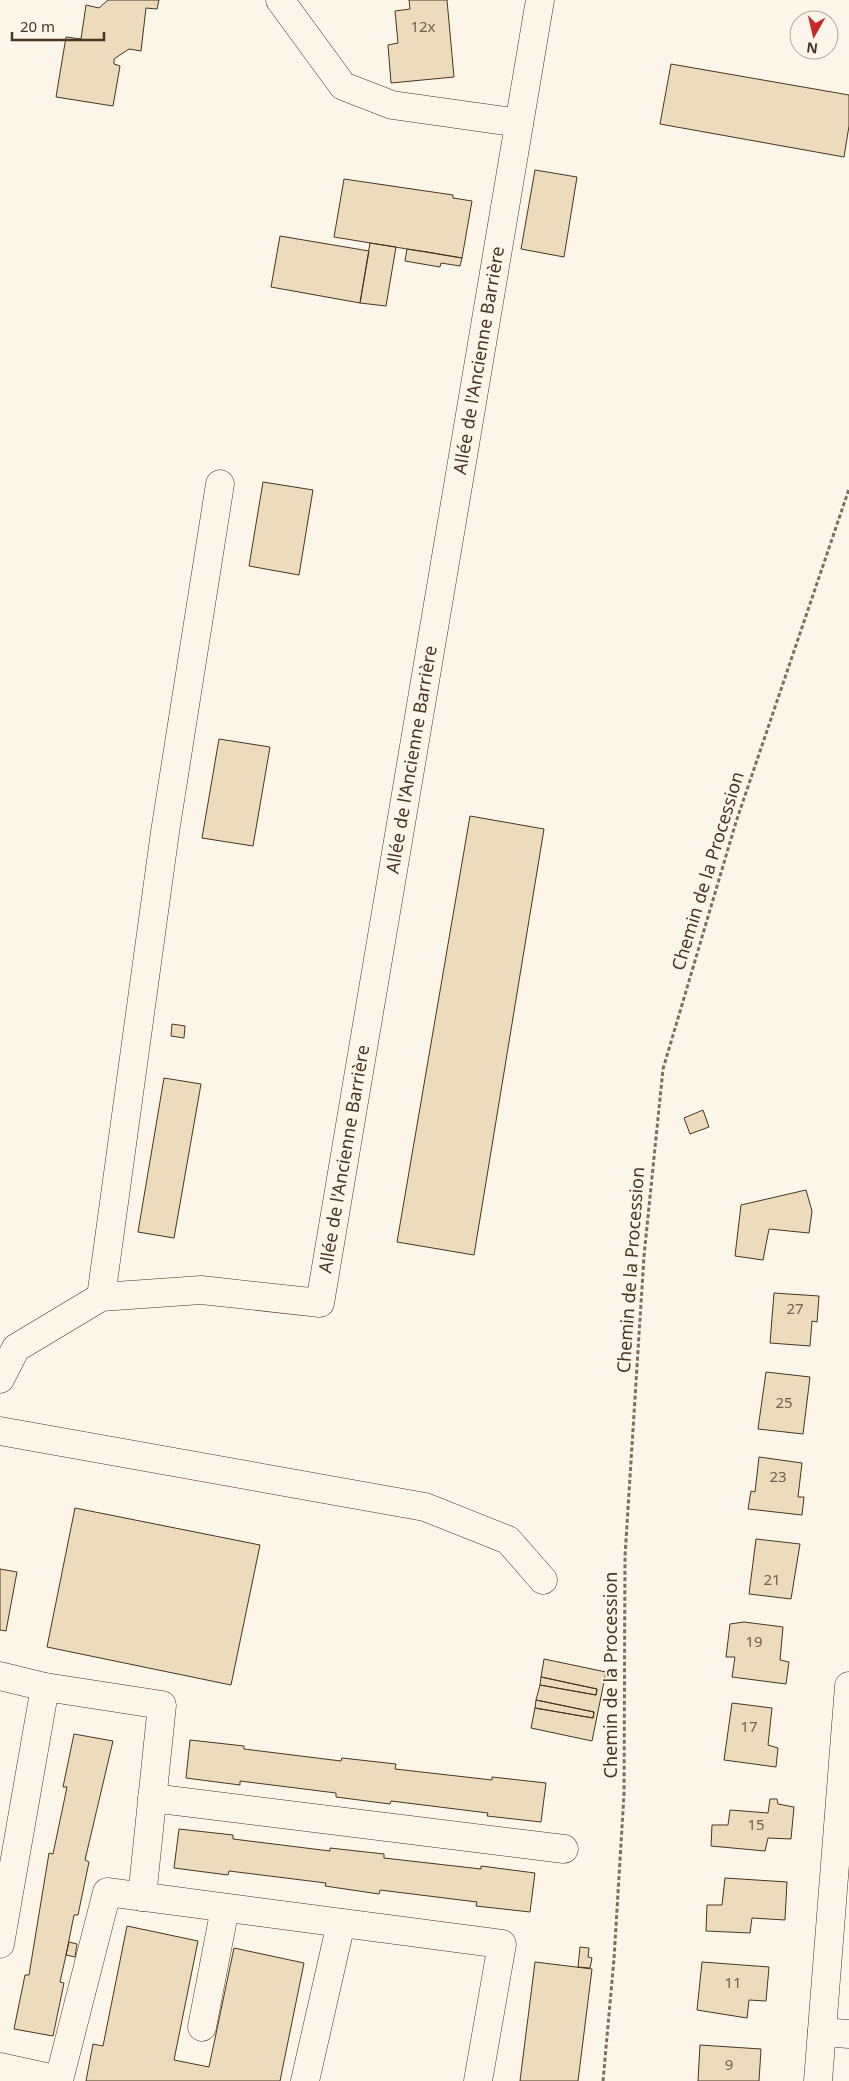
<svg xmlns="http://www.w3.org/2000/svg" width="849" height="2081" viewBox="0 0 849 2081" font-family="'Noto Sans',sans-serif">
  <rect width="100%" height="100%" fill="#fbf6e9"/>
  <path fill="#ecdcbc" stroke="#4a3520" d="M108,0h51l-2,9 -11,-1 -5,43 -12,-2 -15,10v5l6,2 -7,40 -57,-9 10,-60 15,2 5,-34 13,3z
    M409,0h38l7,77 -63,6 -3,-38 10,-2 -3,-32 15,-2z
    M671,64l178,31v31l-5,31 -184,-33z
    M535,170l42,7 -13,80 -43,-8z
    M344,179l109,16v3l19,3 -10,57 -128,-21z
    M280,236l89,15 -9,52 -89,-16z
    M370,243l26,4 -10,59 -26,-3z
    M407,249l21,3 34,6 -2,8 -19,-3 -1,4 -35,-6z
    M263,482l50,8 -14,85 -50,-9z
    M219,739l51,8 -17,99 -51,-8z
    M470,816l74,13 -70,426 -77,-13z
    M172,1024l13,2 -1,12 -13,-2z
    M164,1078l37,6 -27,154 -36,-6z
    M703,1110l6,17 -19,7 -6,-16z
    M806,1190l6,21 -3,22 -40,-4 -6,31 -28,-4 6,-51z
    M774,1293l45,3 -2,26 -5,-1 -2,25 -40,-3z
    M766,1372l44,5 -7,57 -45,-5z
    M759,1457l43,6 -4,34h6l-2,18 -54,-6 3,-18 4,1z
    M75,1508l185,37 -29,140 -184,-38z
    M756,1539l44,5 -9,55 -42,-5z
    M0,1569l17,3 -11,59 -6,-1z
    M744,1622l39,5 -3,33 9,2 -3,22 -54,-7 3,-20h-9l4,-33z
    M544,1659l62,13 -14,69 -61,-13 4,-20 58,10 1,-6 -58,-12 4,-15 56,10 1,-6 -56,-12z
    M541,1677l56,12 -1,6 -56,-10z
    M536,1700l58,12 -1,6 -58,-10z
    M732,1703l40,5 -4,37 10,3 -2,19 -52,-7z
    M74,1734l39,7 -28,119 4,2 -11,53h-4l-8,40 -6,27 4,1 -11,53 -39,-7 11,-54h4l20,-122 4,1 14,-67h-4z
    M190,1740l54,6v3l97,12 1,-3 54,6 -1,5 97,11v-3l54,6 -5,39 -54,-6 1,-3 -97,-12 -1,3 -54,-7v-4l-96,-12v4l-54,-7z
    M770,1799h7l1,5 16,3 -3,32 -23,-1 -3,13 -54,-5 1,-21h16l2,-15 38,3z
    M179,1829l54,6v4l97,12v-3l54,6v4l97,11v-3l54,7 -5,39 -54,-6 1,-4 -97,-12 -1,4 -54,-8 1,-3 -97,-12 -1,4 -54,-7z
    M725,1878l62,4 -2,38 -33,-2 -2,15 -44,-2 1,-26h15z
    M127,1926l71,15 -24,119 35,7 25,-119 70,15 -24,118h-194l7,-37 10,2z
    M69,1942l8,2 -2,13 -9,-2z
    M580,1947l9,1 -1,9 4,1 -2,10 -12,-1z
    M535,1962l57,7 -14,112h-58z
    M702,1962l67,5 -3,34 -17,-1 -2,18 -50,-8z
    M700,2045l61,4 -2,32h-61z"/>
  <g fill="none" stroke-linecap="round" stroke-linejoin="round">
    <g stroke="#4a3520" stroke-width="29">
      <g id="minor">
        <path d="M280,0l63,86 49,19 127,18"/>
        <path d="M101,1297l64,-465 55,-348"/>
        <path id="s1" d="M0,1379l16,-31 85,-51 100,-7 119,13 220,-1303"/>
        <path d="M0,1431l425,76 83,33 35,40"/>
        <path d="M0,1676l45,11"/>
        <path d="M152,1798l412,51"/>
        <path d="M0,1944l45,-257 117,18 -20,192"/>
        <path d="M202,2027l23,-119"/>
        <path d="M822,2032l27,2"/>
        <path d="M0,2067l59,13 48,-188 395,52 -24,137"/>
        <path d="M305,2081l36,-158"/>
        <path d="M818,2081l31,-395"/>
      </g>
    </g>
    <path stroke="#7f6f5c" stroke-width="3" stroke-dasharray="4 2.5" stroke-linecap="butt" d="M603,2081l11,-122 10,-165 1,-238 19,-300 19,-187 73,-247 113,-333"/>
    <use href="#minor" stroke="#fbf6e9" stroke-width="28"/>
  </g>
  <g text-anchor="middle" stroke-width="4" stroke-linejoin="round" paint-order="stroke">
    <g font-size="15" fill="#725f47">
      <text x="423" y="32">12x</text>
      <text x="795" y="1314">27</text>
      <text x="784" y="1408">25</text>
      <text x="778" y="1482">23</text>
      <text x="772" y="1585">21</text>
      <text x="754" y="1647">19</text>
      <text x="749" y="1732">17</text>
      <text x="756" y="1830">15</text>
      <text x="733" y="1988">11</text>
      <text x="729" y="2070">9</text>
    </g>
    <g font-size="18" fill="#4a3520" stroke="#fbf6e9">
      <text dy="6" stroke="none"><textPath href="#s1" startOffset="1310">Allée de l'Ancienne Barrière</textPath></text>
      <text dy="6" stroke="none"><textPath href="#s1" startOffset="905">Allée de l'Ancienne Barrière</textPath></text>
      <text transform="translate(708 871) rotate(-73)" y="6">Chemin de la Procession</text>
      <text dy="6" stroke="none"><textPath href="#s1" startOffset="500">Allée de l'Ancienne Barrière</textPath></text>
      <text transform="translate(631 1270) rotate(-86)" y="6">Chemin de la Procession</text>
      <text transform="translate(611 1675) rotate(-90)" y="6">Chemin de la Procession</text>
    </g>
  </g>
  <g transform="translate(814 35) rotate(188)"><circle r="24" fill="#fbf6e9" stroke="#b4a999"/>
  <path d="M0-4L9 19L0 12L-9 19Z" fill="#c62828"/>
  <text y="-8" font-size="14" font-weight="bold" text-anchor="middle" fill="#4a3520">N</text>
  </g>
  <path d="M12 32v8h92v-8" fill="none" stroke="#4a3520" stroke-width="2.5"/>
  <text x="20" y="32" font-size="15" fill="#4a3520" stroke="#fbf6e9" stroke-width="4" paint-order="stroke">20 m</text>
</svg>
